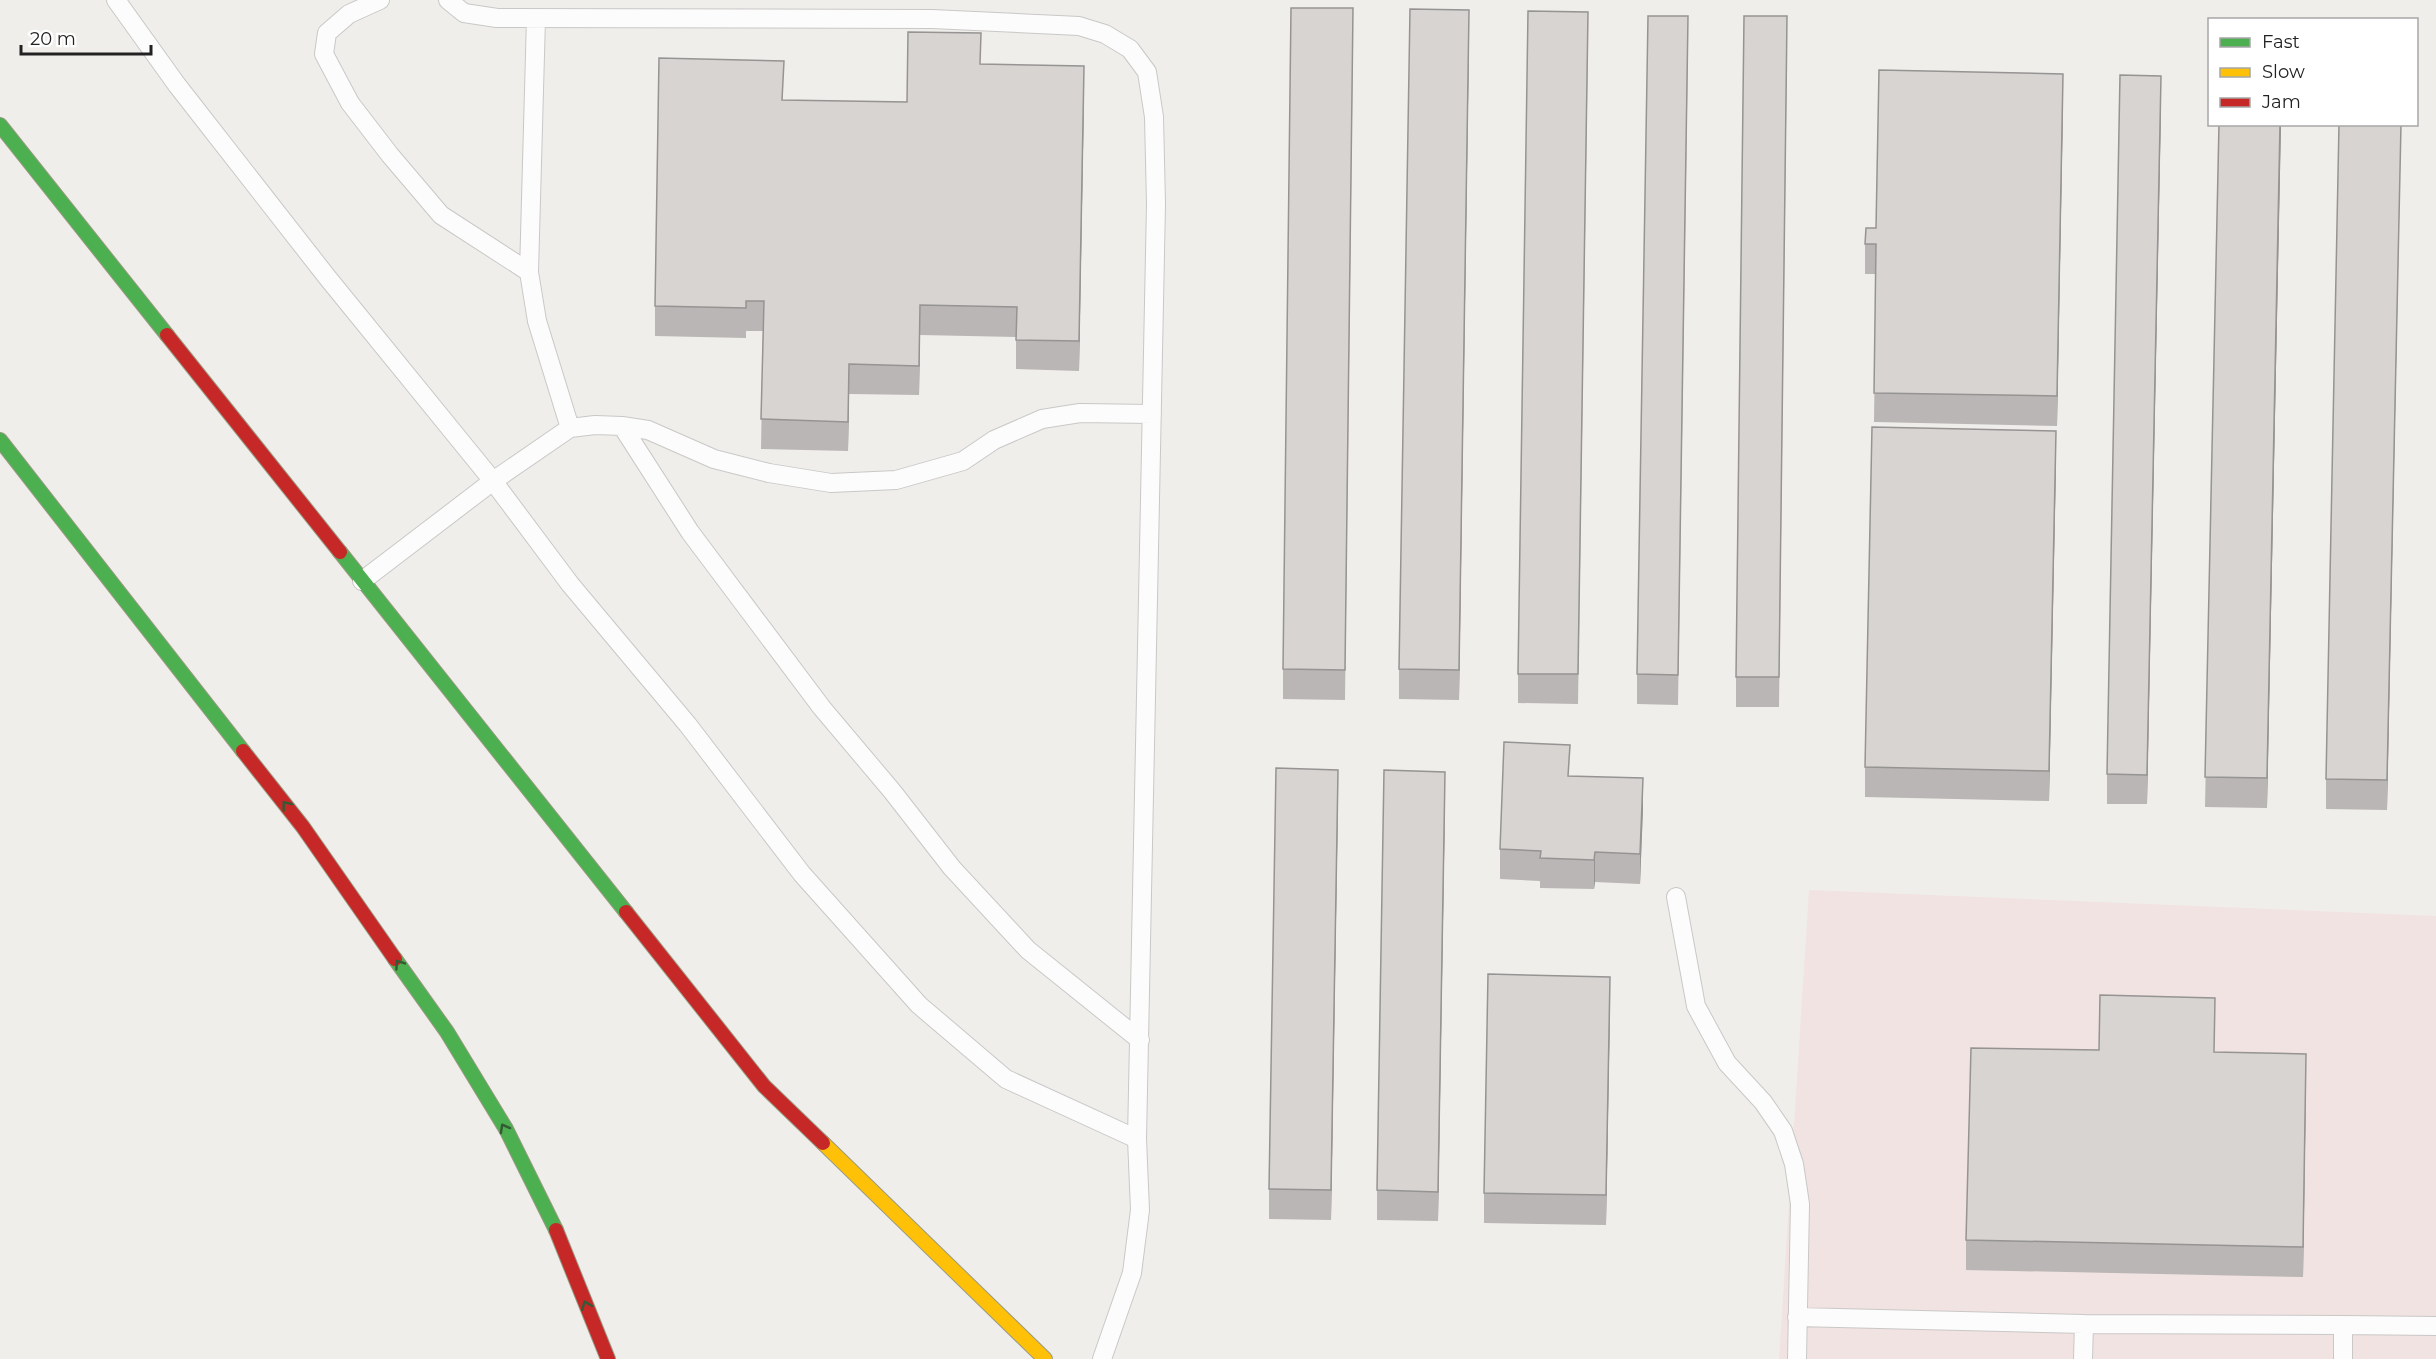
<svg xmlns="http://www.w3.org/2000/svg" width="2436" height="1359" viewBox="0 0 2436 1359" font-family="Montserrat,sans-serif">
  <rect width="100%" height="100%" fill="#f0eeeb"/>
  <path fill="#f1e3e1" d="M1809,890l627,26v443h-657z"/>
  <g fill="none" stroke-linecap="round" stroke-linejoin="round">
    <g stroke="#c9c8c7" stroke-width="20">
      <path id="lane" d="M116,0l61,85 150,192 166,204 77,103 118,141 114,149 117,131 87,74 131,60
        M380,0l-31,14 -22,19 -3,21 26,49 40,52 51,60 88,57
        M448,0l16,13 33,5 435,1 147,7 26,8 25,15 17,23 7,45 2,87 -19,935 3,71 -8,63 -30,86
        M536,18l-7,254 8,49 33,107
        M622,426l68,106 132,176 70,83 60,77 76,82 112,90
        M362,581l131,-100 77,-53 25,-3 27,1 26,4 66,29 55,14 62,10 65,-3 67,-19 31,-21 48,-21 38,-6 72,1
        M1676,897l20,109 31,57 36,39 20,29 11,33 6,40 -3,155
        M1797,1317l287,7 259,1v34
        M2343,1325l93,1
        M2083,1359l1,-35"/>
    </g>
    <g stroke="#999a82" stroke-width="16">
      <path id="fast" d="M0,125l167,210
        M0,440l243,311
        M340,552l286,360
        M395,959l52,73 59,97 50,101"/>
    </g>
    <g stroke="#999a82" stroke-width="16">
      <path id="slow" d="M823,1143l222,216"/>
    </g>
    <g stroke="#999a82" stroke-width="16">
      <path id="jam" d="M167,335l173,217
        M243,751l60,76 92,132
        M626,912l138,174 59,57
        M556,1230l52,129"/>
    </g>
    <use href="#lane" stroke="#fdfcfc" stroke-width="18"/>
    <use href="#fast" stroke="#4caf50" stroke-width="14"/>
    <use href="#slow" stroke="#ffc107" stroke-width="14"/>
    <use href="#jam" stroke="#c62828" stroke-width="14"/>
  </g>
  <path fill="#b9b6b5" d="M1353,38l-8,662 -62,-1v-30z
    M1469,40l-10,660 -60,-1v-30z
    M1588,42l-10,662 -60,-1v-29z
    M1688,46l-10,659 -41,-1v-30z
    M1787,46l-8,661h-43v-30z
    M981,64l103,31 -5,276 -63,-2v-32l-96,-2 -1,60 -70,-1 -1,57 -87,-2 2,-118h-17v7l-91,-2v-30l128,-206 124,2z
    M2063,103l-6,323 -183,-4 2,-148h-11v-30l11,-16z
    M2161,106l-14,698h-40v-30z
    M2219,124h62l-14,684 -62,-1z
    M2401,124l-14,686 -61,-1v-30z
    M2056,461l-7,340 -184,-4v-30z
    M1569,776l74,32 -3,76 -45,-2 -1,7 -54,-1v-7l-40,-2v-30z
    M1338,799l-7,421 -62,-1v-30z
    M1445,801l-7,420 -61,-1v-30z
    M1610,1006l-4,219 -122,-2v-30z
    M2215,1052l91,32 -3,193 -337,-7v-30z"/>
  <path fill="#969493" d="M1469,10v30l-10,660v-30z
    M1084,66v29l-5,276v-30z
    M2063,74v29l-6,323v-30z
    M2161,76v30l-14,698v-29z
    M2280,124h1l-14,684v-30z
    M2401,124l-14,686v-30z
    M920,305v30l-1,60v-29z
    M849,364v30l-1,57v-29z
    M2056,431v30l-7,340v-30z
    M1338,770v29l-7,421v-30z
    M1445,772v29l-7,420v-29z
    M1643,778v30l-3,76v-30z
    M1595,852v30l-1,7v-29z
    M1610,977v29l-4,219v-30z
    M2306,1054v30l-3,193v-30z"/>
  <path fill="#d7d4d2" stroke="#969493" stroke-width="1.5" d="M1291,8h62l-8,662 -62,-1z
    M1410,9l59,1 -10,660 -60,-1z
    M1528,11l60,1 -10,662h-60z
    M1648,16h40l-10,659 -41,-1z
    M1744,16h43l-8,661h-43z
    M908,32l73,1 -1,31 104,2 -5,275 -63,-1 1,-33 -97,-2 -1,61 -70,-2 -1,58 -87,-3 3,-118h-18v7l-91,-2 4,-248 125,3 -2,39 125,2z
    M1879,70l184,4 -6,322 -183,-3 2,-149h-11l1,-16h10z
    M2120,75l41,1 -14,699 -40,-1z
    M2219,124h61l-13,654 -62,-1z
    M2339,124h62l-14,656 -61,-1z
    M1872,427l184,4 -7,340 -184,-4z
    M1504,742l66,3 -2,31 75,2 -3,76 -45,-2 -1,8 -54,-2 1,-7 -41,-2z
    M1276,768l62,2 -7,420 -62,-1z
    M1384,770l61,2 -7,420 -61,-2z
    M1488,974l122,3 -4,218 -122,-2z
    M2100,995l115,3 -1,54 92,2 -3,193 -337,-7 5,-192 128,2z"/>
  <defs><path id="oneway-chevron" d="M-2-3.5L2.5 0L-2 3.5" fill="none" stroke-width="1.6" stroke-linecap="round" stroke-linejoin="round" transform="scale(1.5)"/></defs>
  <g stroke="#335a34">
    <use href="#oneway-chevron" transform="translate(286 805) rotate(-128)"/>
    <use href="#oneway-chevron" transform="translate(399 964) rotate(-125)"/>
    <use href="#oneway-chevron" transform="translate(504 1128) rotate(-119)"/>
    <use href="#oneway-chevron" transform="translate(586 1305) rotate(-111)"/>
  </g>
  <rect x="2208" y="18" width="210" height="108" fill="#ffffff" stroke="#a7a7a7" stroke-width="1.5"/>
  <rect x="2220" y="38" width="30" height="9" fill="#4caf50" stroke="#a7a7a7" stroke-width="1.5"/>
  <text x="2262" y="48" font-size="18" fill="#222222">Fast</text>
  <rect x="2220" y="68" width="30" height="9" fill="#ffc107" stroke="#a7a7a7" stroke-width="1.5"/>
  <text x="2262" y="78" font-size="18" fill="#222222">Slow</text>
  <rect x="2220" y="98" width="30" height="9" fill="#c62828" stroke="#a7a7a7" stroke-width="1.5"/>
  <text x="2262" y="108" font-size="18" fill="#222222">Jam</text>
  <path d="M21 45v9h130v-9" fill="none" stroke="#222222" stroke-width="3"/>
  <text x="30" y="45" font-size="18" fill="#222222" stroke="#ffffff" stroke-width="4.5" paint-order="stroke">20 m</text>
</svg>
